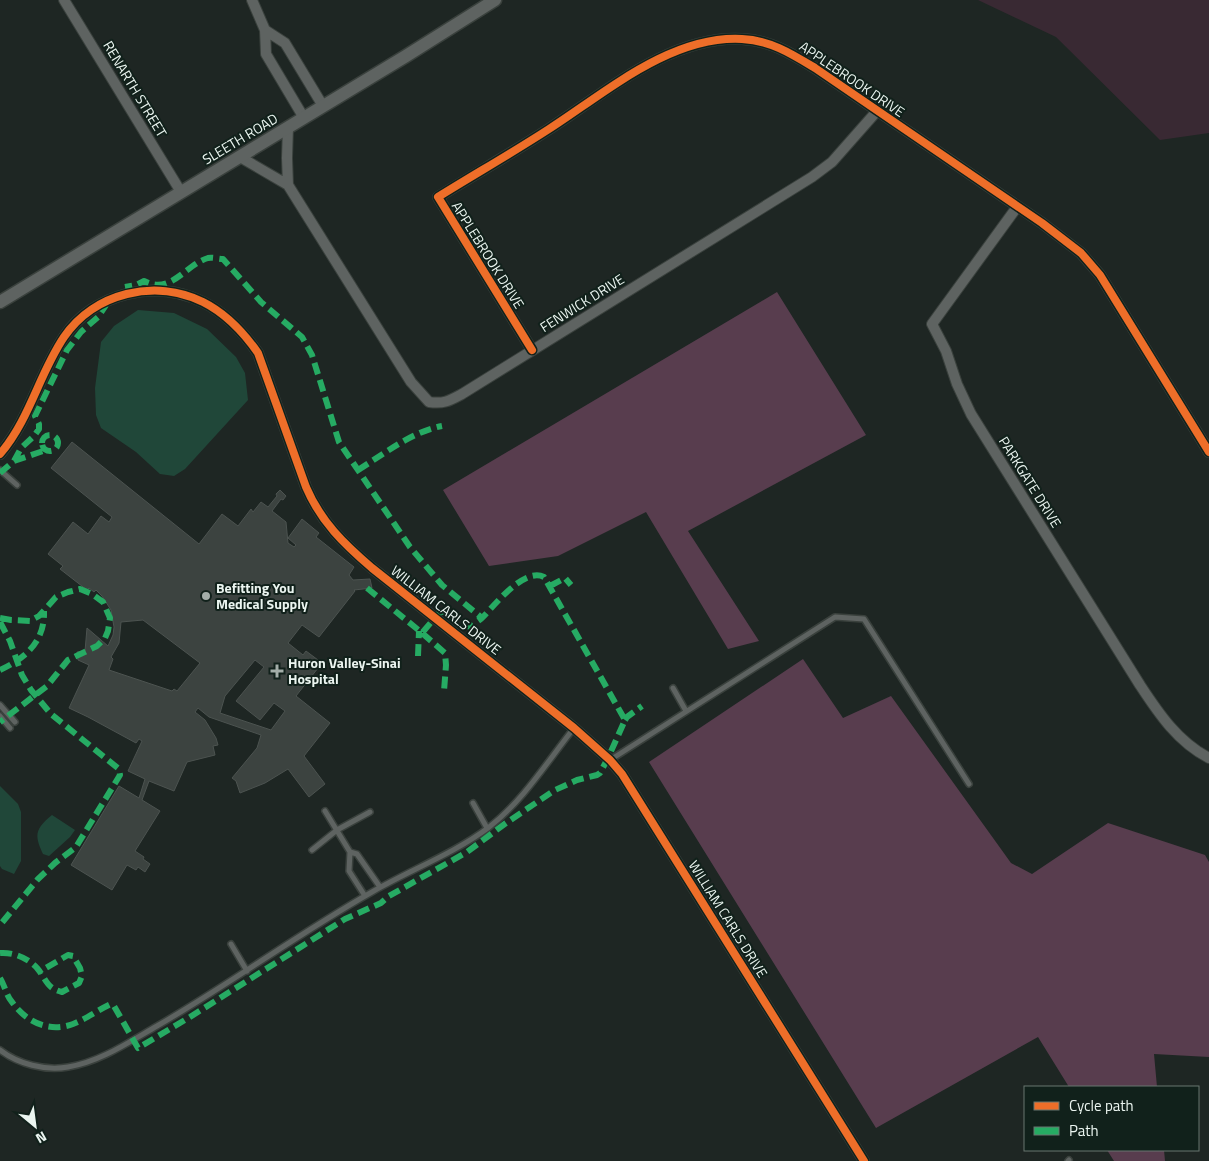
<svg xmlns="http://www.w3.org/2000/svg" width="1209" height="1161" viewBox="0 0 1209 1161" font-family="'Titillium Web',sans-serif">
  <rect width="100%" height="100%" fill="#1e2623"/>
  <path fill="#392933" d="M978,0h231v133l-49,7 -104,-103z"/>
  <path fill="#583d4e" d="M777,292l89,143 -178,96 71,110 -31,8 -82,-137 -88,44 -69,10 -46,-76z
    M803,659l40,59 48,-22 120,167 21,11 76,-51 97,32 4,7v195l-55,-3 3,33h-88l-31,-50 -162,91 -227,-366z
    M1107,1150h57l1,11h-51z"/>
  <path fill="#204739" d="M138,310l36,3 33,16 29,28 9,16 3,27 -63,69 -11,7 -14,-2 -24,-22 -35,-24 -5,-13 -1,-27 6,-46 13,-16z
    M0,786l18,18 3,8v49l-7,13 -12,-5 -2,-3z
    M52,815l23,15 -5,7 -21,19 -6,-2c-9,-19 -8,-25 9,-39z"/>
  <path fill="#3c4340" stroke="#4c5350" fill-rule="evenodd" d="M72,442l127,102 23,-30 16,12 13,-17 2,3 8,-10 7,5 9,-11 -1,-2 4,-4 6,6 -3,4 -2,-1 -9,12 14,11 2,21 6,4 2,-2 -8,-7 14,-19 17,14 -3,4 38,30 -5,8 4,5 17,-1 2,9 -18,2 1,1 -36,46 -17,-12 -14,18 15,12 3,-4 16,12 -26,33 34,27 -26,33 21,28 -16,13 -21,-28 -23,14 -25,10 -4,-12 -4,-3 25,-30 4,-13 -52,-18 -11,-9 -3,4 10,8 11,18 2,7 -5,1 2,9 -28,7 -13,29 -25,-10 -7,19 18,11 -25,40 9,6 -1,2 7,5 -5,8 -7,-5 -2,3 -9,-5 -15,25 -41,-25 48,-79 20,12 6,-19 -17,-8 14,-30 -3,-2 -3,4 -48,-26 -19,-9 20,-43 -11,-5 -1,-8 8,-1 2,-23 21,18 5,-11 1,-8 -3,-17 -9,-14 -6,-6 -2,2 -5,-4 -2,2 -27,-21 3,-3 -15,-12 25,-32 15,12 13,-18 8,6 3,-5 -61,-49zM143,620l57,43 -23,28 -3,-2 -2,2 -63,-21 4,-11 -2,-2 8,-14 2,-21zM255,660l9,7 -28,34 24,19 14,-17 11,8 -14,19 -51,-17 5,-17z"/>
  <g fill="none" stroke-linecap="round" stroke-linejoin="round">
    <g stroke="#3a413d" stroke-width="8">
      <path id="service" d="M0,470l17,15
        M673,688l13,23
        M0,705l15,17
        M0,716l10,12
        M610,760l225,-143 29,2 105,165
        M473,803l14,25
        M325,811l25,41 7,2 23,33
        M312,850l25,-20 33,-18
        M350,852l-1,19 16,25
        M231,944l16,27
        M0,1050c18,14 45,21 68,17 32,-5 61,-25 89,-41 73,-42 141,-92 215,-134 38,-22 81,-38 116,-64 35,-27 59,-66 86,-100
        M1068,1161l1,-1"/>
    </g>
    <g stroke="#3a413d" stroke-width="12">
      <path id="minor" d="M64,0l117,192
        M252,0l13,30 1,24 38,64
        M265,30l20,13 38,63
        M288,127l-1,31 1,27
        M240,157l48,28 123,197 18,20c15,2 20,-1 33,-8l350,-217 20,-15 45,-51
        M1017,207l-85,117 14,27 11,33 14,30 169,271c19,29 38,57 69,73
        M532,350l-94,-153c37,-23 74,-44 111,-68 56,-36 122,-94 193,-90 28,1 50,15 73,29l227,155 39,30 19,22 109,177
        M0,454c30,-35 39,-80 64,-117 30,-44 91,-59 139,-35 22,11 41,31 55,51l48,134c15,35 38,57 66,81l202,160 36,32 12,14 242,387"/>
    </g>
    <g stroke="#3a413d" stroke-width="15">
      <path id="tertiary" d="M0,302l406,-246 89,-56"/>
    </g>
    <use href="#service" stroke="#5e6361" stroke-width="5"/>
    <use href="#minor" stroke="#5e6361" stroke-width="10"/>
    <use href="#tertiary" stroke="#5e6361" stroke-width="12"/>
    <path stroke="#26ab63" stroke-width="6" stroke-dasharray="12 6" stroke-linecap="butt" d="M42 443a8 8 0 1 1 16 0a8 8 0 1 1-16 0Z
      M14,461l32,-11
      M358,470c26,-16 53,-38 84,-44
      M0,473l14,-12 7,-13 13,-12 5,-7v-5l-4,-8 32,-66 14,-18 17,-15 8,-12
      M550,586l15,-8 6,7
      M367,588l55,45 17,-20 5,-2 15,12 11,4 12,-9
      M0,618l11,2 19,1 9,-5 17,-19 12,-5 12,-3 12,5 11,8 7,16 -2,13 -3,7 -8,8 -29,14 -21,26 -47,36
      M0,622l10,19 12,34 9,15 20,24 68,55 1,6 -44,72 -21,16 -17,16 -38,46
      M422,633l23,20 1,12 -2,26
      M418,656l1,-25
      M0,670c26,-12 45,-29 44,-59
      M625,720l2,-3 15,-11
      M0,953c13,-1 28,5 37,15 10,12 9,20 25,24l17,-9 3,-7 -2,-8 -7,-12 -5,-1 -29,17
      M0,978c5,8 6,17 12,24 14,20 37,31 61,22 13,-5 25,-14 38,-20l3,2 24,42 52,-31 155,-98 36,-16 8,-7 78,-44 39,-29 49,-33 22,-10 20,-5 3,-2 8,-15 17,-38 -81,-143c-20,-10 -49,28 -62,41l-40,-33 -32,-38 -71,-105 -27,-87 -10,-18 -41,-35 -38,-43c-4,0 -11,-2 -15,-1 -23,7 -37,37 -64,23l-8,4 -11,2"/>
    <g stroke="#11211b" stroke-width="11">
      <path id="cycleway" d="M532,350l-94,-153c37,-23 74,-44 111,-68 56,-36 122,-94 193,-90 28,1 50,15 73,29l227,155 39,30 19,22 109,177
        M0,454c30,-35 39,-80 64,-117 30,-44 91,-59 139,-35 22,11 41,31 55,51l48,134c15,35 38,57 66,81l202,160 36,32 12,14 242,387"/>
    </g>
    <use href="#cycleway" stroke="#ee6e29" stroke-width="8"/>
  </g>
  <g fill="#a3ada8" stroke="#11211b" stroke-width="2">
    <circle cx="206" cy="596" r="5"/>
    <path d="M274.5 663.5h5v5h5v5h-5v5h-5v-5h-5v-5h5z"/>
  </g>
  <g text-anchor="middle" stroke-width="4" stroke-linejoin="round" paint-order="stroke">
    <g font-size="14" fill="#ebf5f0" stroke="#11211b">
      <text transform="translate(852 79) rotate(34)" y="5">APPLEBROOK DRIVE</text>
      <text transform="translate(135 89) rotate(59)" y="5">RENARTH STREET</text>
      <text transform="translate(240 139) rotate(-31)" y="5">SLEETH ROAD</text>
      <text transform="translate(488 255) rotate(58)" y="5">APPLEBROOK DRIVE</text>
      <text transform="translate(582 303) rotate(-32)" y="5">FENWICK DRIVE</text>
      <text transform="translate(1030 482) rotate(58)" y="5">PARKGATE DRIVE</text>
      <text transform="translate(446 610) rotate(38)" y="5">WILLIAM CARLS DRIVE</text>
      <text transform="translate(728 919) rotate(58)" y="5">WILLIAM CARLS DRIVE</text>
    </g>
    <g font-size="14" font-weight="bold" fill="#ebf5f0" stroke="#11211b" text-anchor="start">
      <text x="216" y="593">Befitting You<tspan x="216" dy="16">Medical Supply</tspan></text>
      <text x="288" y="668">Huron Valley-Sinai<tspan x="288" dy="16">Hospital</tspan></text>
    </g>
  </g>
  <rect x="1024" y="1086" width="175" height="65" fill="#11211b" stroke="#687670"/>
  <rect x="1034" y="1102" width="25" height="8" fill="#ee6e29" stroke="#687670"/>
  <text x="1069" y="1111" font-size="15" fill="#ebf5f0">Cycle path</text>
  <rect x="1034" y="1127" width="25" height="8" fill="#26ab63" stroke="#687670"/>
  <text x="1069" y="1136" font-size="15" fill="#ebf5f0">Path</text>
  <g transform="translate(35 1126) rotate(151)" stroke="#11211b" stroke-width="4" paint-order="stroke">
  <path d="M0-4L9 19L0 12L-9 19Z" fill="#ebf5f0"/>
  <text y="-8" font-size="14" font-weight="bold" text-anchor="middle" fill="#ebf5f0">N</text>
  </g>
</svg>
